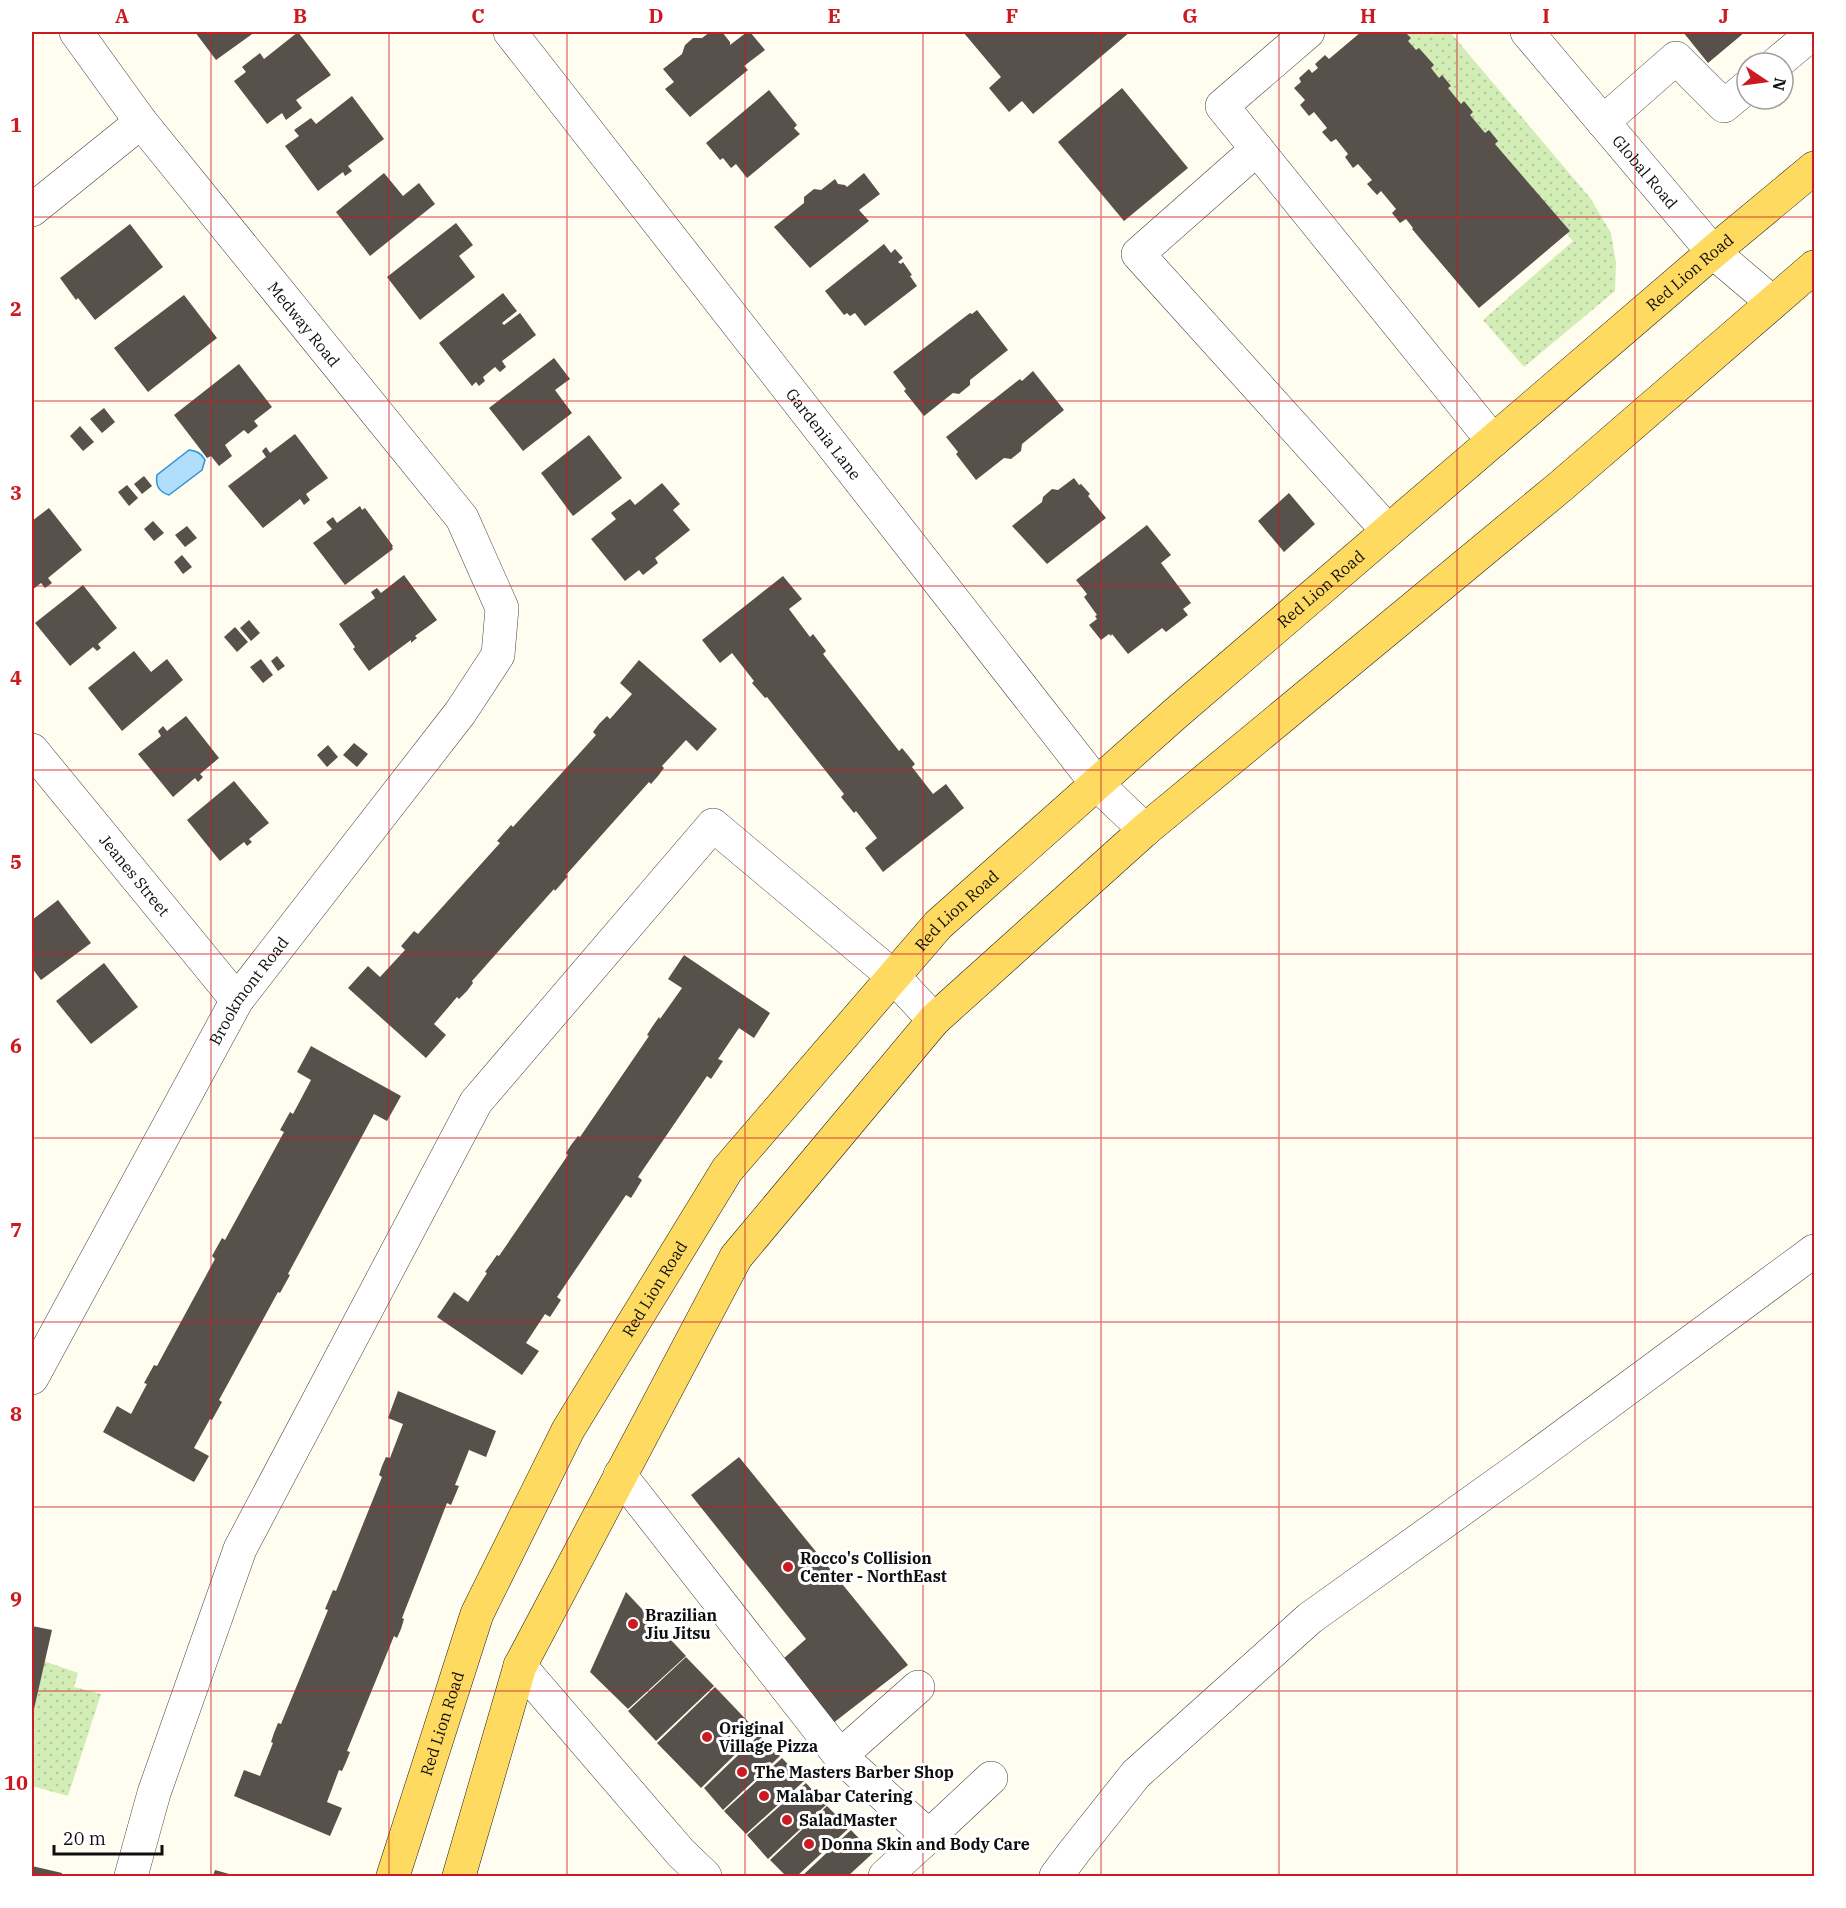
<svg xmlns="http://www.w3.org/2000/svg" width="1846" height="1908" viewBox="0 0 1846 1908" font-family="'IBM Plex Serif',serif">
  <defs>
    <pattern id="grass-dots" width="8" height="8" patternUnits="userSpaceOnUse" patternTransform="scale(1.5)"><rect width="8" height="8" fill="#d2edb6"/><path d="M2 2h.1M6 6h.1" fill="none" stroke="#b3ca9b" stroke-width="1.8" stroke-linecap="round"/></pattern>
  </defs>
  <rect width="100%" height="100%" fill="#fffcf0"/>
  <path fill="url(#grass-dots)" d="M1394,32h56l141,167 20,34 5,30 -1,28 -91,76 -41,-47 90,-79z
    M38,1659l40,14 -4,14 27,7 -33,102 -36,-10v-102z"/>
  <path fill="#b0defb" stroke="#3194d9" stroke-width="1.5" d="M189,450c8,1 12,3 16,10l-3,10 -33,25c-10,-3 -14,-9 -12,-20z"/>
  <path fill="#58504a" d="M195,32h60l-39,28z
    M298,32l33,43 -35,25 6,8 -16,12 -4,-7 -15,11 -33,-43 12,-9 -4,-5 18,-14 4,6z
    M710,32h12l8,10v3l17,-13h3l15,18 -21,16 4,4 -58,47 -25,-28 9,-7 -11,-13 19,-15 3,-9 8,-7h9z
    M963,32h167l-97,82 -11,-13 -13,11 -20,-24 12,-11z
    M1361,32h44l6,6 -3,3 8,9 3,-2 15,17 -3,3 8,10 3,-3 9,11 -3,2 13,16 3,-3 9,11 -3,3 15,18 4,-3 9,11 -3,3 75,87 -91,77 -67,-79 1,-1 -7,-9 -6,4 -8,-10 4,-4 -15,-18 -4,4 -10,-11 5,-4 -14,-16 -5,4 -8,-11 3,-3 -12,-15 -5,3 -9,-10 5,-4 -13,-16 -5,4 -9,-11 5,-5 -11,-12 7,-6 -2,-4 10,-9 3,4 6,-5 -3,-4 10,-9 4,4z
    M1683,32h62l-37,31z
    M1122,88l66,80 -64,53 -66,-79z
    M769,90l28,35 -3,3 6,6 -53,44 -11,-14 -5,4 -8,-10 -3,2 -14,-17z
    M352,96l32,43 -36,27 4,5 -7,5 -2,-4 -25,19 -33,-45 14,-10 -5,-6 17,-12 5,6z
    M384,173l19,23 16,-13 16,21 -65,52 -34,-44z
    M864,173l16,21 -21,16 10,11 -59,47 -36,-41 30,-24v-6l10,-8 7,1 14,-11 3,5 7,1 2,2z
    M456,223l17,22 -14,11 16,21 -55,43 -33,-43z
    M130,224l33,43 -68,53 -17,-22 -2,2 -16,-22z
    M884,244l7,9 4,-4 8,9 -5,4 3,2 2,-2 9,13 -2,1 7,10 -52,40 -10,-13 -5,3 -3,-3 -3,2 -19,-24z
    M503,293l14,18 -15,12 2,2 16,-12 16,22 -34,26 4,6 -6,5 -5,-5 -12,10 2,4 -6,5 -3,-4 -4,4 -33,-43z
    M184,295l33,43 -69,54 -34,-44z
    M977,310l31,40 -38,30v5l-11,9 -6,-1 -29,23 -20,-25 2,-2 -13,-17 77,-59 2,1z
    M554,358l16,21 -15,11 17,23 -49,38 -34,-43z
    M239,364l33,43 -18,14 4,5 -10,8 -4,-4 -19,15 7,11 -13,10 -8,-10 -4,2 -33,-43z
    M1033,371l31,39 -42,34 -1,7 -10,8 -7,-1 -28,22 -20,-26 2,-2 -12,-15 74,-58 2,2z
    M104,408l11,14 -13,11 -12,-14z
    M80,426l14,16 -11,9 -13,-15z
    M295,434l33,44 -22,16 4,6 -6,5 -4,-6 -37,29 -35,-42 38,-29 -4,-6 4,-4 4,6z
    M589,435l33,43 -49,38 -32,-43z
    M144,476l8,10 -10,8 -8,-10z
    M1074,478l5,7 2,-1 9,10 -2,2 18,22 -59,46 -35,-38 30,-24 1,-5 9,-8 6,1z
    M662,483l18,21 -7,6 17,20 -35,28 3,5 -15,12 -4,-5 -14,11 -34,-42 25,-20 -5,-6 19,-14 5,6z
    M127,485l11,13 -9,8 -11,-14z
    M1289,493l26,31 -31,28 -26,-31z
    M360,506l2,4 3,-2 28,38 -1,1 1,2 -48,36 -32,-42 19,-14 -6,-7 7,-5 4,6z
    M49,508l33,42 -34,28 4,5 -7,5 -4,-5 -9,7v-69z
    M153,521l11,12 -10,8 -10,-12z
    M1147,525l24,30 -10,8 30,40 -8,6 5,6 -22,17 -4,-4 -34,26 -16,-20 -1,2 -2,-2 -8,6 -12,-15 8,-6 -2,-3 2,-1 -13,-18 3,-3 -11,-14z
    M187,526l10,12 -12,9 -10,-12z
    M182,555l10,12 -9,7 -9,-12z
    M404,575l33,45 -22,16 2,2 -6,5v-3l-42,31 -16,-22 2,-2 -16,-23 36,-26 -4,-6 6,-4 4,5z
    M783,576l19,23 -13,10 21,28 3,-3 13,17 -3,3 76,97 3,-3 13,16 -3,3 21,27 13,-10 18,24 -81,64 -18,-24 12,-10 -21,-27 -2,2 -13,-16 3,-3 -77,-97 -2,1 -13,-15 2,-2 -22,-28 -12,10 -18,-23z
    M83,585l34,43 -19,16 3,4 -4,3 -4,-4 -23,19 -35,-43z
    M249,620l11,13 -9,8 -11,-13z
    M235,627l13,15 -11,10 -13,-15z
    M134,651l17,21 16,-13 16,21 -61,51 -34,-43z
    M277,656l8,10 -7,5 -7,-10z
    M261,659l12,16 -10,8 -13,-16z
    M639,660l78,69 -20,22 -11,-11 -24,26 2,2 -6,8 -7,8 -2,-2 -42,47 -41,46 2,1 -13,15 -1,-2 -82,92 1,2 -6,8 -8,8 -2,-2 -23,27 12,11 -20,23 -78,-70 20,-22 12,11 25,-27 -4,-4 7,-8 6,-7 4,3 82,-91 -3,-2 14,-16 2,2 83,-92 -3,-3 6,-8 8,-8 3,3 22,-25 -12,-11z
    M186,716l33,42 -19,16 3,3 -5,5 -3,-4 -22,19 -35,-43 23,-18 -3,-5 5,-5 4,5z
    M354,743l14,11 -11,13 -14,-12z
    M328,745l10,12 -11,10 -10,-12z
    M234,781l35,42 -20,16 3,3 -5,4 -3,-4 -24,19 -33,-41z
    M58,900l33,43 -50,37 -9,-12v-48z
    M684,955l86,58 -16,25 -15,-10 -21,31 5,2 -12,18 -4,-3 -69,101 4,3 -6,10 -5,8 -5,-3 -69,102 4,3 -11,17 -5,-3 -19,29 13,8 -17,24 -85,-58 17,-25 14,10 19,-29 -2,-1 12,-17 2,1 69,-101 -2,-2 5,-8 7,-9 2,1 69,-101 -2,-1 5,-8 7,-10 1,2 22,-31 -14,-9z
    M104,963l34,44 -47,37 -35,-43z
    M311,1046l90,50 -14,25 -13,-7 -86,160 2,1 -10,18 -2,-1 -59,108 3,2 -10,18 -2,-1 -16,29 15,8 -15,26 -91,-50 14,-26 14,8 16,-30 -3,-1 10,-18 3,1 58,-107 -3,-3 10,-18 3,2 59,-108 -4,-2 10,-18 3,2 18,-34 -14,-8z
    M398,1391l98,40 -10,26 -17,-7 -14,35 4,1 -8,19 -4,-2 -45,115 2,1 -3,10 -4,9 -3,-2 -47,115 3,1 -4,10 -4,9 -3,-1 -12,32 15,6 -12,28 -96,-40 10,-26 16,6 13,-33 -2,-1 3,-9 4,-10 3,1 47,-114 -3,-1 8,-19 3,1 46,-114 -3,-2 3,-9 4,-9 4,1 13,-34 -15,-6z
    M739,1457l169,208 -80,62 -53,-61 31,-27 -115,-144z
    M626,1592l60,64 -58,53 -38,-37z
    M32,1626l20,4 -18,79h-2z
    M686,1657l28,29 -58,55 -28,-30z
    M715,1687l43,45 -57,56 -44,-45z
    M759,1735l21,21 -57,54 -19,-22z
    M782,1758l22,23 -58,53 -22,-23z
    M806,1783l20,22 -58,54 -21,-24z
    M827,1806l22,22 -52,48h-11l-16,-16z
    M851,1830l22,23 -25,23h-46z
    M32,1866l30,7v3h-30z
    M215,1870l21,6h-23z"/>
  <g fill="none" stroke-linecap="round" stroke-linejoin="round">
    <g stroke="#424242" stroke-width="34">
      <g id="minor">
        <path id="s1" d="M510,32l587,752 48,46"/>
        <path d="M1308,32l-86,74 271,335"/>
        <path id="s2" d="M1527,32l186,220 59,50"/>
        <path d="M1777,63l37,-31"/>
        <path d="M1603,122l73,-64 48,48 23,-19"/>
        <path d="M1257,149l-119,105 250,277"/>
        <path d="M32,210l109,-88"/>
        <path id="s3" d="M32,750l205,250"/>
        <path id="s4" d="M32,1378l205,-378 223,-287 38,-58 4,-47 -40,-90 -321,-396 -65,-90"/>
        <path d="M620,1475l220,281 89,80 -44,40"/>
        <path d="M520,1666l161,187 24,23"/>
        <path d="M840,1756l78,-69"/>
        <path d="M929,1836l62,-58"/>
        <path d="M131,1876l23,-83 86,-244 236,-447 237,-277 181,152 40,43"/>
        <path d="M1056,1876l18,-24 62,-78 174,-156 218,-156 286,-211"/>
      </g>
    </g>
    <g stroke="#202020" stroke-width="34">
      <g id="major">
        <path id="s5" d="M393,1876l84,-262 91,-184 159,-260 211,-245 237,-211 538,-462 101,-84"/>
        <path d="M459,1876l61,-210 216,-409 198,-237 211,-190 416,-344 253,-219"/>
      </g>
    </g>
    <use href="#minor" stroke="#fff" stroke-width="33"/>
    <use href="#major" stroke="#ffda60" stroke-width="33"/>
  </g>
  <path fill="none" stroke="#cb1a20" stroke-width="1.5" stroke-opacity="0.55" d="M211,32v1844M389,32v1844M567,32v1844M745,32v1844M923,32v1844M1101,32v1844M1279,32v1844M1457,32v1844M1635,32v1844M32,217h1782M32,401h1782M32,586h1782M32,770h1782M32,954h1782M32,1138h1782M32,1322h1782M32,1507h1782M32,1691h1782"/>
  <g fill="#cb1a20" stroke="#fff" stroke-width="2">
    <circle cx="788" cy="1567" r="6"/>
    <circle cx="633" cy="1624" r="6"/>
    <circle cx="707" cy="1737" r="6"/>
    <circle cx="742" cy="1772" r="6"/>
    <circle cx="764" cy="1796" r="6"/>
    <circle cx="787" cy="1820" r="6"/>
    <circle cx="809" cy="1844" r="6"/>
  </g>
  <g text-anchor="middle" stroke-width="6" stroke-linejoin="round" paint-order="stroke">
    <g font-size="16" fill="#0f0f0f" stroke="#fff">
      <text dy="6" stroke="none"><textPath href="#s2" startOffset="183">Global Road</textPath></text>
      <text dy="6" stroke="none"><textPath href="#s5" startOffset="2104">Red Lion Road</textPath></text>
      <text transform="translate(304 324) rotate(51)" y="6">Medway Road</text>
      <text dy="6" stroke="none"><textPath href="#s1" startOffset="510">Gardenia Lane</textPath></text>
      <text dy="6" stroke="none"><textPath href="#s5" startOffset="1618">Red Lion Road</textPath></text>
      <text dy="6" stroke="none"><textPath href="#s3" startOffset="162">Jeanes Street</textPath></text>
      <text dy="6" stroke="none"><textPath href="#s5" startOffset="1132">Red Lion Road</textPath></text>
      <text dy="6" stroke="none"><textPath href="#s4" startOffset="444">Brookmont Road</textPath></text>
      <text dy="6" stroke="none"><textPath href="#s5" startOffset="646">Red Lion Road</textPath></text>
      <text dy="6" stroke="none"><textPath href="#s5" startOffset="160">Red Lion Road</textPath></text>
    </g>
    <g font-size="16" font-weight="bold" fill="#0f0f0f" stroke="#fff" text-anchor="start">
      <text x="800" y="1564">Rocco's Collision<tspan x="800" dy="18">Center - NorthEast</tspan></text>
      <text x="645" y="1621">Brazilian<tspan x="645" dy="18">Jiu Jitsu</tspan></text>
      <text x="719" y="1734">Original<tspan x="719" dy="18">Village Pizza</tspan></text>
      <text x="754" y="1778">The Masters Barber Shop</text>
      <text x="776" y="1802">Malabar Catering</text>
      <text x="799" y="1826">SaladMaster</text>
      <text x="821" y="1850">Donna Skin and Body Care</text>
    </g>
  </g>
  <rect width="1846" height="1908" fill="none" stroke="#ffffff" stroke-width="66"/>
  <g transform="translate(1765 81) rotate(103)"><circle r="28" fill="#ffffff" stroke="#9f9f9f" stroke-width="1.5"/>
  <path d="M0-4.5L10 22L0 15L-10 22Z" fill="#cb1a20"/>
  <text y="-9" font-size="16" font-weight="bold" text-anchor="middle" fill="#0f0f0f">N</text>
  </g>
  <path d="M54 1845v9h108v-9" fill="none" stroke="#0f0f0f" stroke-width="3"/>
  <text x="63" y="1845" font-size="18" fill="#0f0f0f" stroke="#ffffff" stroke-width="4.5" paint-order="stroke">20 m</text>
  <rect x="33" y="33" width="1780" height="1842" fill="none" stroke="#cb1a20" stroke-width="2"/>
  <g font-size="20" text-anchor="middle" font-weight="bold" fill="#cb1a20">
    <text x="122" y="23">A</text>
    <text x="300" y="23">B</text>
    <text x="478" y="23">C</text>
    <text x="656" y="23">D</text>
    <text x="834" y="23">E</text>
    <text x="1012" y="23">F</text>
    <text x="1190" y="23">G</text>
    <text x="1368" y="23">H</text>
    <text x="1546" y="23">I</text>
    <text x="1724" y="23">J</text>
    <text x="16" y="132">1</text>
    <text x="16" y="316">2</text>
    <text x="16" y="500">3</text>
    <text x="16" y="685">4</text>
    <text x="16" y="869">5</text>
    <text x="16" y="1053">6</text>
    <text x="16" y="1237">7</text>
    <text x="16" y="1421">8</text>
    <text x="16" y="1606">9</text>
    <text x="16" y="1790">10</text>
  </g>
</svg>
